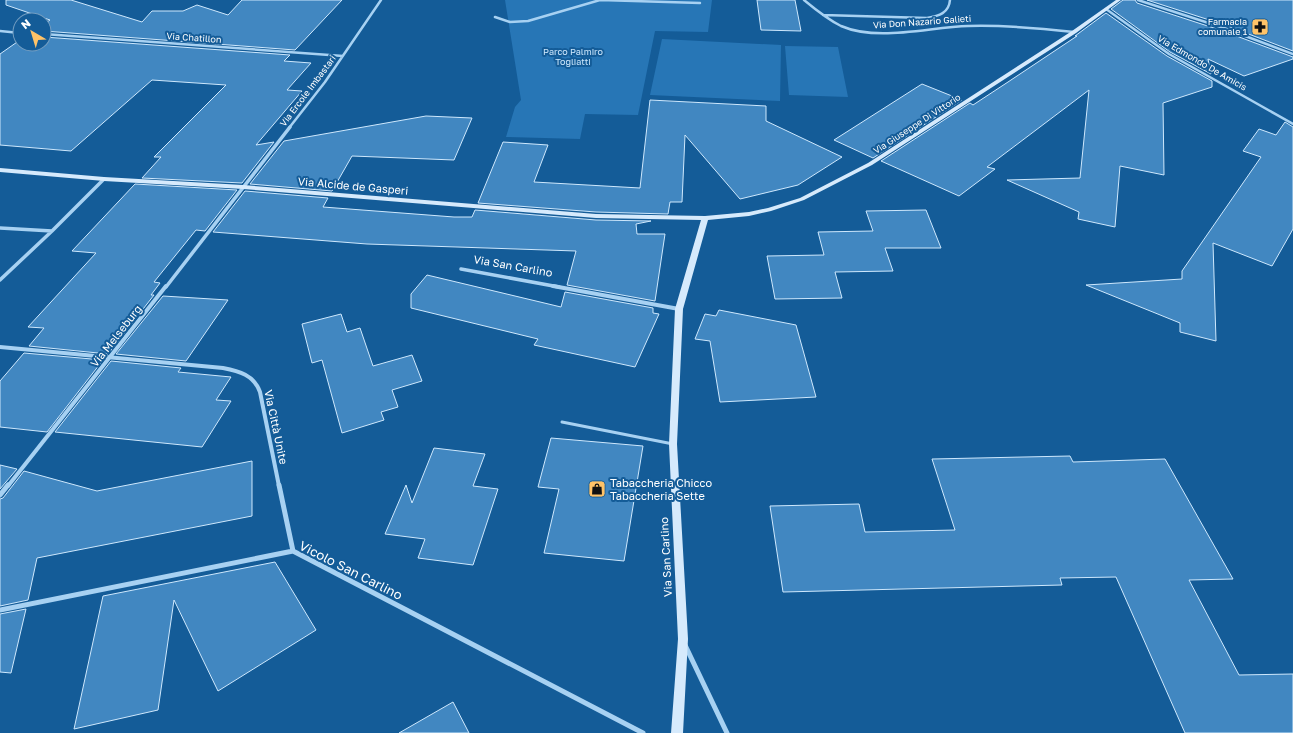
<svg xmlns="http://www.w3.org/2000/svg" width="1293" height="733" viewBox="0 0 1293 733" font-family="'Golos Text',sans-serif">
  <rect width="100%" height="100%" fill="#145c98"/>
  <path fill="#2776b6" d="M505,0h207l-4,32 -53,-1 -17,84 -53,-1 -5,25 -74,-2 9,-30 6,-7z
    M662,39l119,6 -1,56 -130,-6z
    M785,46l53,1 10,50 -59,-2z"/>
  <path fill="#4187c1" stroke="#cee8fd" d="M6,0h65l71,22 10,-11h31l14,-6 31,10 14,-15h100l-47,50 -251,-19v-7l6,-4 -44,-15z
    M757,0h38l6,31 -40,-1z
    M1123,0h12l2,3 86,28 70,26v2l-49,17 -36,-17 3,15 -41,-22 -59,-43z
    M1147,0h146v51l-68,-26z
    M1106,13l61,43 45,25v6l-49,16 1,72 -44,-9 -5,61 -37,-8 1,-7 -72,-32 73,-2 9,-88 -102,77 8,2 -36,27 -78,-35 89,-58 3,2 35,-23 69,-46h-2z
    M44,37l246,18 -6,6 27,2 -24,27 15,1 -46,54 18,-3 -32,41 -100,-5 19,-21h-7l72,-72 -74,-5 -81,71 -71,-6v-91l20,-14v4h24z
    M922,84l40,16 -89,58 -39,-18z
    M650,100l116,6v15l76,36 -44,28 -58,14 -55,-64 -3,67h-12l-2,12 -72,-2 -118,-9 25,-61 45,3 -14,37 106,6z
    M426,116l46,2 -18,42 -102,-4 -20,35 -82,-7 34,-43z
    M1285,122l8,5v102l-21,37 -59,-23 3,98 -36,-9v-9l-94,-38 96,-6v-8l79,-114 -18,-6 16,-22 17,6z
    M135,184l102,6 -32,41 -9,-1 -42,52 6,1 -9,12h3l-46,59 -79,-8 15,-18 -16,-1 68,-74 -24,-2z
    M245,191l83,7 -5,9 131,10h18l3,-7 121,10 55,1 -15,3 1,10h28l-10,67 -88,-16 9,-34 -209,-7 -154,-12z
    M926,210l15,38h-56l8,23 -58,1 7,26 -67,1 -8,-43 57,-1 -6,-23 55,-1 -7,-20z
    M427,275l134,32 4,-15 88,16v5l6,1 -24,53 -101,-22 4,-6 -127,-31v-14z
    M163,296l65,4 -42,61 -70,-7z
    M719,310l77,15 20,72 -96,5 -10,-61 -15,-2 10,-25 11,2z
    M341,314l6,18 13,-4 13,38 39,-11 10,26 -30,9 6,17 -17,5 3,8 -42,13 -20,-73 -10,3 -10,-39z
    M24,353l79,7 -56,72 -47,-5v-46z
    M111,361l70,7 -3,4 53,5 -15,23 15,1 -29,46 -147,-15z
    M551,438l92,8 -19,115 -80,-8 15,-64 -21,-2z
    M434,448l51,6 -12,32 25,3 -25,76 -55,-7 7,-19 -40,-5 21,-49 6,18z
    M1070,456l3,6 92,-3 68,120 -44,1 50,95 54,-1v59h-108l-69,-156 -56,1 2,7 -279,7 -13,-86 89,-2 6,28 90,-2 -23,-71z
    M252,461v55l-215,42 -9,42 -28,6v-107l3,-1 21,-27 73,20z
    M0,465l17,4 -17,20z
    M275,562l41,68 -98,61 -44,-91 -16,110 -84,19 29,-133z
    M26,609l-15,64 -11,-1v-58z
    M453,702l16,31h-70z"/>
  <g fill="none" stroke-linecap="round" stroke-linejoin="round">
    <path stroke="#a7d1f2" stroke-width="3" d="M562,422l111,22"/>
    <path stroke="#a7d1f2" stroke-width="2.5" d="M804,0c12,10 23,19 37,26 37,16 88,1 127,0 35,-1 71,2 106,6
      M1138,0l86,28 69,26
      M1106,9l63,45 124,70
      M823,15l104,3c12,-2 22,-5 23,-18
      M495,17l15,5 18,-1 72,-21 100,3
      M0,31l20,2
      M44,34l299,22
      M289,128l36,-46 56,-82"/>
    <path stroke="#a7d1f2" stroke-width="3.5" d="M0,228l52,3 52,-52
      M461,269l98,18
      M0,280l52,-49
      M166,287l124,-160"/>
    <path stroke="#a7d1f2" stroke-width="4" d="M553,286l126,23
      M0,347l223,21c16,3 31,7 37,24l19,94
      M8,486l158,-200"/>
    <path stroke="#a7d1f2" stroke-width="5" d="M279,485l14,66
      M0,495l8,-10
      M0,610l293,-59 350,182
      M685,645l42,88"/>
    <path fill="#d6eafc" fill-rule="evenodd" d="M1116,0h5l-45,33 -204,132 -68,35 -33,11 -22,5 -41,4 -25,89 -6,135 11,195 -5,94h-12l7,-94 -9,-195 6,-135 26,-89 -105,-2 -353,-29 -139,-8 -104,-9v-4l104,9 139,8 353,29 109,2 44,-4 19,-4 32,-10 68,-35 204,-132z"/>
  </g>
  <defs>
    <g id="pharmacy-square" transform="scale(0.9)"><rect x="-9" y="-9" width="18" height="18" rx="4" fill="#ffc368" stroke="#145c98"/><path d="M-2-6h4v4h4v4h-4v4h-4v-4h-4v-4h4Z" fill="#111"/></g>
    <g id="shop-square" transform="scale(0.9)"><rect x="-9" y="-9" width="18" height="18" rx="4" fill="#ffc368" stroke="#145c98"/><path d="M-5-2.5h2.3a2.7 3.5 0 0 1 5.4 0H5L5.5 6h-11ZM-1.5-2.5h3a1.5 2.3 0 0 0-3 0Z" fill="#111"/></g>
  </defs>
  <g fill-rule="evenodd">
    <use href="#pharmacy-square" x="1260" y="27"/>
    <use href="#shop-square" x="597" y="489"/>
  </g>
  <g text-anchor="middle" stroke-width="4" stroke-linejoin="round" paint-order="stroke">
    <g font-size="9" fill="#fff" stroke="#145c98">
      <text transform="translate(922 22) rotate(-4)" y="3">Via Don Nazario Galieti</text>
      <text transform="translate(194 38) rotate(4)" y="3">Via Chatillon</text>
      <text transform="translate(1202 63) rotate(30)" y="3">Via Edmondo De Amicis</text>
      <text transform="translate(308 91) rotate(-53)" y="3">Via Ercole Imbastari</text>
      <text transform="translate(917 124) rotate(-33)" y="3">Via Giuseppe Di Vittorio</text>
    </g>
    <g font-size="9" fill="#fff" stroke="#145c98" text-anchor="end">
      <text x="1247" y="25">Farmacia<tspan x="1247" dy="10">comunale 1</tspan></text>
    </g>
    <g font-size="9" fill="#cee8fd" stroke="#145c98">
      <text x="573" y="55">Parco Palmiro<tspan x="573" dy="10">Togliatti</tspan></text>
    </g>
    <g font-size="11" fill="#fff" stroke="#145c98">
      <text transform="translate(353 186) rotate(5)" y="4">Via Alcide de Gasperi</text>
      <text transform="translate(513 266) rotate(10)" y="4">Via San Carlino</text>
      <text transform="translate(116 336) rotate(-52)" y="4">Via Melseburg</text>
      <text transform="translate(276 427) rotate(78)" y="4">Via Città Unite</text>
      <text transform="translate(666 557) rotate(-93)" y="4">Via San Carlino</text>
    </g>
    <g font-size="11" fill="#fff" stroke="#145c98" text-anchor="start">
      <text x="610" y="487">Tabaccheria Chicco<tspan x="610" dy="13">Tabaccheria Sette</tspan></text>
    </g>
    <g font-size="13" fill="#fff" stroke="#145c98">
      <text transform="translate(351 570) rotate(27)" y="5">Vicolo San Carlino</text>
    </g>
  </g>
  <g transform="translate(32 32) rotate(322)"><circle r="19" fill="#145c98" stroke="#729dc1"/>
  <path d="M0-3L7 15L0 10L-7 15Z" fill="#ffc368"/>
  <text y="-6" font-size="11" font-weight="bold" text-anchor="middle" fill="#ffffff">N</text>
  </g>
</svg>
